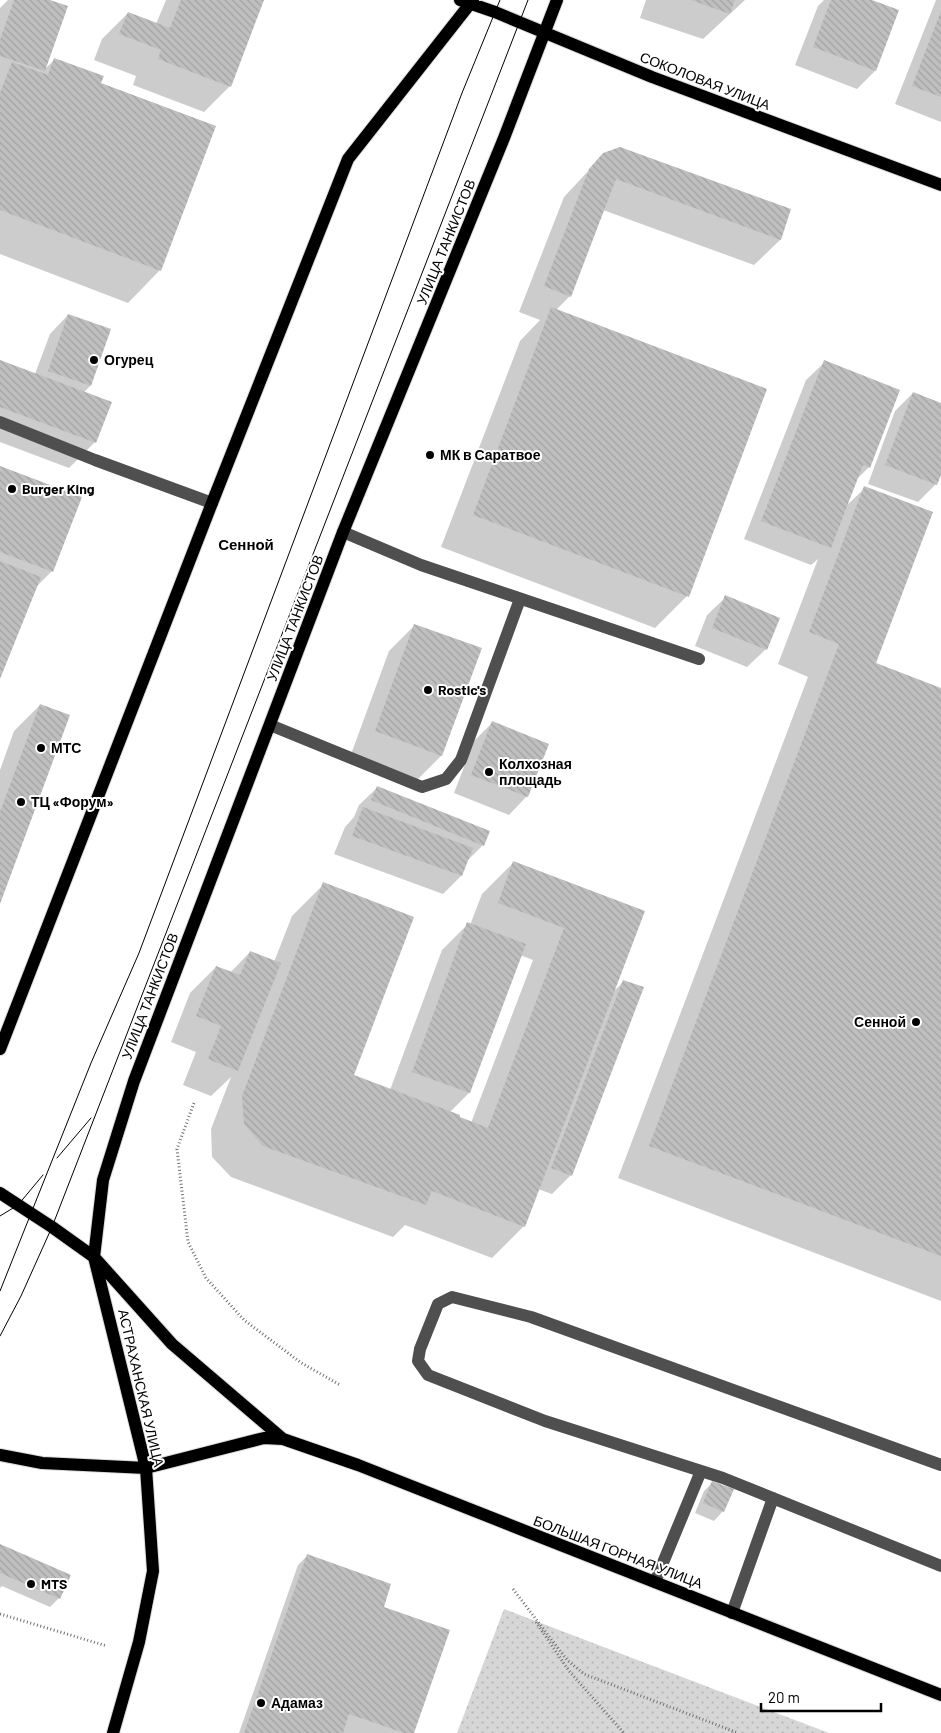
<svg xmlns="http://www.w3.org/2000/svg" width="941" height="1733" viewBox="0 0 941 1733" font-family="Barlow,sans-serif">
  <defs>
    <pattern id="grass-dots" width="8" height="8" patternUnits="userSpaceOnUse" patternTransform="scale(1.25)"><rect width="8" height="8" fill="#d6d6d6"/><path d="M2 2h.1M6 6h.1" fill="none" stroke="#b6b6b6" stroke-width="1.8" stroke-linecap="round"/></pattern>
    <pattern id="building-back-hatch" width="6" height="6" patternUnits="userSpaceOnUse" patternTransform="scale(1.25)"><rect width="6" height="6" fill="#bfbfbf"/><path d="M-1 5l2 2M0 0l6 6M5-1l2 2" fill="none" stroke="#a2a2a2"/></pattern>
  </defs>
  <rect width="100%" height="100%" fill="#fff"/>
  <path fill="url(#grass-dots)" d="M504,1609l325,124h-372z"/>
  <path fill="#0003" fill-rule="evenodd" d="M8,0h38l-1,69 10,-10 43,30 62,181 -32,33 -128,-49v-246z
    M166,0h96l-32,86 -26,26 -71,-27 3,-9 -42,-16 8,-21 26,-26 28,11z
    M646,0h99l-42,39 -63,-21z
    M824,0h44l30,11 -23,60 -18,18 -62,-24 23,-59z
    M936,0h5v122l-46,-18z
    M604,154l185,56 -9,30 -26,25 -151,-55 -33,86 -14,14 131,286 -32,32 -214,-81 79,-206 20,-21 -21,-8 45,-115z
    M68,315l22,71 -6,6 11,50 -26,26 -69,-26v-81l35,13 15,-40z
    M825,362l44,105 -13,13 -11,27 20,-19 10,176 66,25v612l-323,-123 190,-501 -30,-13 40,-105 -7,6 -67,-26 62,-159z
    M913,393l28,11v67l-5,13 -18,18 -50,-18 27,-73z
    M0,467l52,104 -17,17 -35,88z
    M726,597l40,52 -19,18 -52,-21 12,-31z
    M415,625l26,131 -26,26 -65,-25 39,-106z
    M40,705l-40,196v-131l14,-39z
    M492,723l35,73 -18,19 -55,-22 20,-52z
    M378,787l105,58 -17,17 -5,14 -18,18 -109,-40 11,-27 9,-10 5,-12z
    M514,862l100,129 9,-9 19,6 -72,188 -18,18 -14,-5 -14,37 -32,32 -87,-33 -12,12 -162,-60 -19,-20 -1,-28 20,-52 -20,19 -28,-11 13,-33 -25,-10 19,-49 26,-26 14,6 20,-21 24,10 18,-46 32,-32 29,191 37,15 52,-140 26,-26 2,1 12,-31zM520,955l13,5 -62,163 -13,-5 -8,-6 19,-19z
    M713,1482l10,29 -9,10 -19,-8 9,-22z
    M0,1546l59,52 -9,9 -48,-21 -2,2z
    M307,1556l75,50 30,127h-173l59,-168z"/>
  <path fill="url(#building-back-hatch)" d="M14,0h36l18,6 -23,65 -45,-15v-16z
    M181,0h83l-33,87 -73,-28 3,-9 -42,-16 9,-22 42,16z
    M691,0h44l-5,14z
    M831,0h41l27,10 -23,61 -63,-24z
    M941,11v86l-29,-11z
    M54,58l50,18 -3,7 115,43 -55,145 -161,-61v-117l12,-31 36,13z
    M620,147l171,62 -10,31 -165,-61 -45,118 -27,-11 45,-117 14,-16z
    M551,307l216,82 -78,208 -216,-82z
    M68,314l43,15 -20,57 -43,-15z
    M0,360l112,42 -16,41 -96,-36z
    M824,360l76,30 -30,78 -7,-3 -32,83 -70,-27z
    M913,392l28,11v72l-4,10 -52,-20z
    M0,466l82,31 -29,75 -53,-20z
    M864,486l69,26 -57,151 65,25v568l-292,-110 190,-502 -30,-12z
    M0,561l41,16 -41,102z
    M725,595l55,23 -13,32 -55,-22z
    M414,624l68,24 -40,108 -67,-25z
    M40,704l30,11 -70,189v-92z
    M492,721l57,23 -21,53 -57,-22z
    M377,786l113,45 -6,15 -113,-46z
    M363,807l110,41 -11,28 -110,-40z
    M513,861l132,50 -120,316 -93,-36 -6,14 -163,-59 -19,-22 -2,-28 81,-214 91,35 -60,158 106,40v2l28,11 76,-200 -66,-25z
    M467,922l59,22 -56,149 -58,-21z
    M250,951l31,12 -43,108 -30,-12 13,-33 -25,-10 20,-50 24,9z
    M623,980l21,7 -72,189 -21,-8z
    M712,1481l22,8 -10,23 -21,-9z
    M0,1544l71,31 -11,24 -60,-26z
    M307,1554l84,30 -7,23 66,23 -36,103h-10l-55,-19 -6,19h-99z"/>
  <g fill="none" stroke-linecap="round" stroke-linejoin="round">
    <g stroke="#dbdbdb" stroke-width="14">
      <path id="major" d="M460,0l35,12 157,65 289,108
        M0,1049l212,-546 136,-344 125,-159
        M0,1193l52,34 42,30 78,87 111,95
        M0,1455l42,8 104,5 118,-30 19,1 75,26 583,230
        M113,1733l26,-91 14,-71 -7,-103 -52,-211 9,-77 31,-99 209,-549 161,-394 53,-138"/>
    </g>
    <path stroke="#717171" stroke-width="3" stroke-dasharray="1 2.5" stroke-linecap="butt" d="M194,1103l-17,46 11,93 18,36 38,42 56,42 40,23
      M513,1589l54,71 17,14 154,59
      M0,1614l107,32
      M536,1622l33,49 55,62"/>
    <path stroke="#4f4f4f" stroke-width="12" d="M0,422l95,38 117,43
      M343,532l78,33 278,94
      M270,725l152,62 24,-8 15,-19 59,-161
      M941,1465l-410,-148 -79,-20 -14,7 -18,45 -2,12 10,14 117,46 178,57 218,88
      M655,1582l46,-111
      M732,1613l41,-115"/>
    <use href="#major" stroke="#000" stroke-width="12"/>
    <path stroke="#000" stroke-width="1" d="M57,1158l34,-40
      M0,1216l18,-11 25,-30
      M0,1291l91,-228 48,-110 323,-860 38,-93
      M0,1336l21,-40 31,-69 476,-1227"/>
  </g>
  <g fill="#000" stroke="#fff" stroke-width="2">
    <circle cx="94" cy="360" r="5"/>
    <circle cx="430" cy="455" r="5"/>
    <circle cx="12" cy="489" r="5"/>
    <circle cx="428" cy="690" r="5"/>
    <circle cx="41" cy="748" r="5"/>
    <circle cx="489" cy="772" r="5"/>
    <circle cx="21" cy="802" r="5"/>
    <circle cx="916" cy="1022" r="5"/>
    <circle cx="31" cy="1584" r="5"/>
    <circle cx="261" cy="1703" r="5"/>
  </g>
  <g text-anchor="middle" stroke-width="4" stroke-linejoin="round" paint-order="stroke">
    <g font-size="14" fill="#000" stroke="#fff">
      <text transform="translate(705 81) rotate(21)" y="5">СОКОЛОВАЯ УЛИЦА</text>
      <text transform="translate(446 242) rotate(-68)" y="5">УЛИЦА ТАНКИСТОВ</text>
      <text transform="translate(295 618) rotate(-69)" y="5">УЛИЦА ТАНКИСТОВ</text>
      <text transform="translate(150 996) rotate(-69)" y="5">УЛИЦА ТАНКИСТОВ</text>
      <text transform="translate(141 1388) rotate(77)" y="5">АСТРАХАНСКАЯ УЛИЦА</text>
      <text transform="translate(618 1552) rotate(21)" y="5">БОЛЬШАЯ ГОРНАЯ УЛИЦА</text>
    </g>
    <g font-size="14" font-weight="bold" fill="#000" stroke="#fff" text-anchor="start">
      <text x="104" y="365">Огурец</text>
      <text x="440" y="460">МК в Саратвое</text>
      <text x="22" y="494">Burger King</text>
      <text x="438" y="695">Rostic's</text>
      <text x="51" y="753">МТС</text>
      <text x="499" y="769">Колхозная<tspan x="499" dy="16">площадь</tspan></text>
      <text x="31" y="807">ТЦ «Форум»</text>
      <text x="906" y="1027" text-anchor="end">Сенной</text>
      <text x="41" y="1589">MTS</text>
      <text x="271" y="1708">Адамаз</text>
    </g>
    <g font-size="15" font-weight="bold" fill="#000" stroke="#fff">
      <text x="246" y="550">Сенной</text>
    </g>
  </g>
  <path d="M761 1703v8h120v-8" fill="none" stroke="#000000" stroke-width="2.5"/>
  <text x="768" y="1703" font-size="15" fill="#000000" stroke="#ffffff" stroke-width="4" paint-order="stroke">20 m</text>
</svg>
